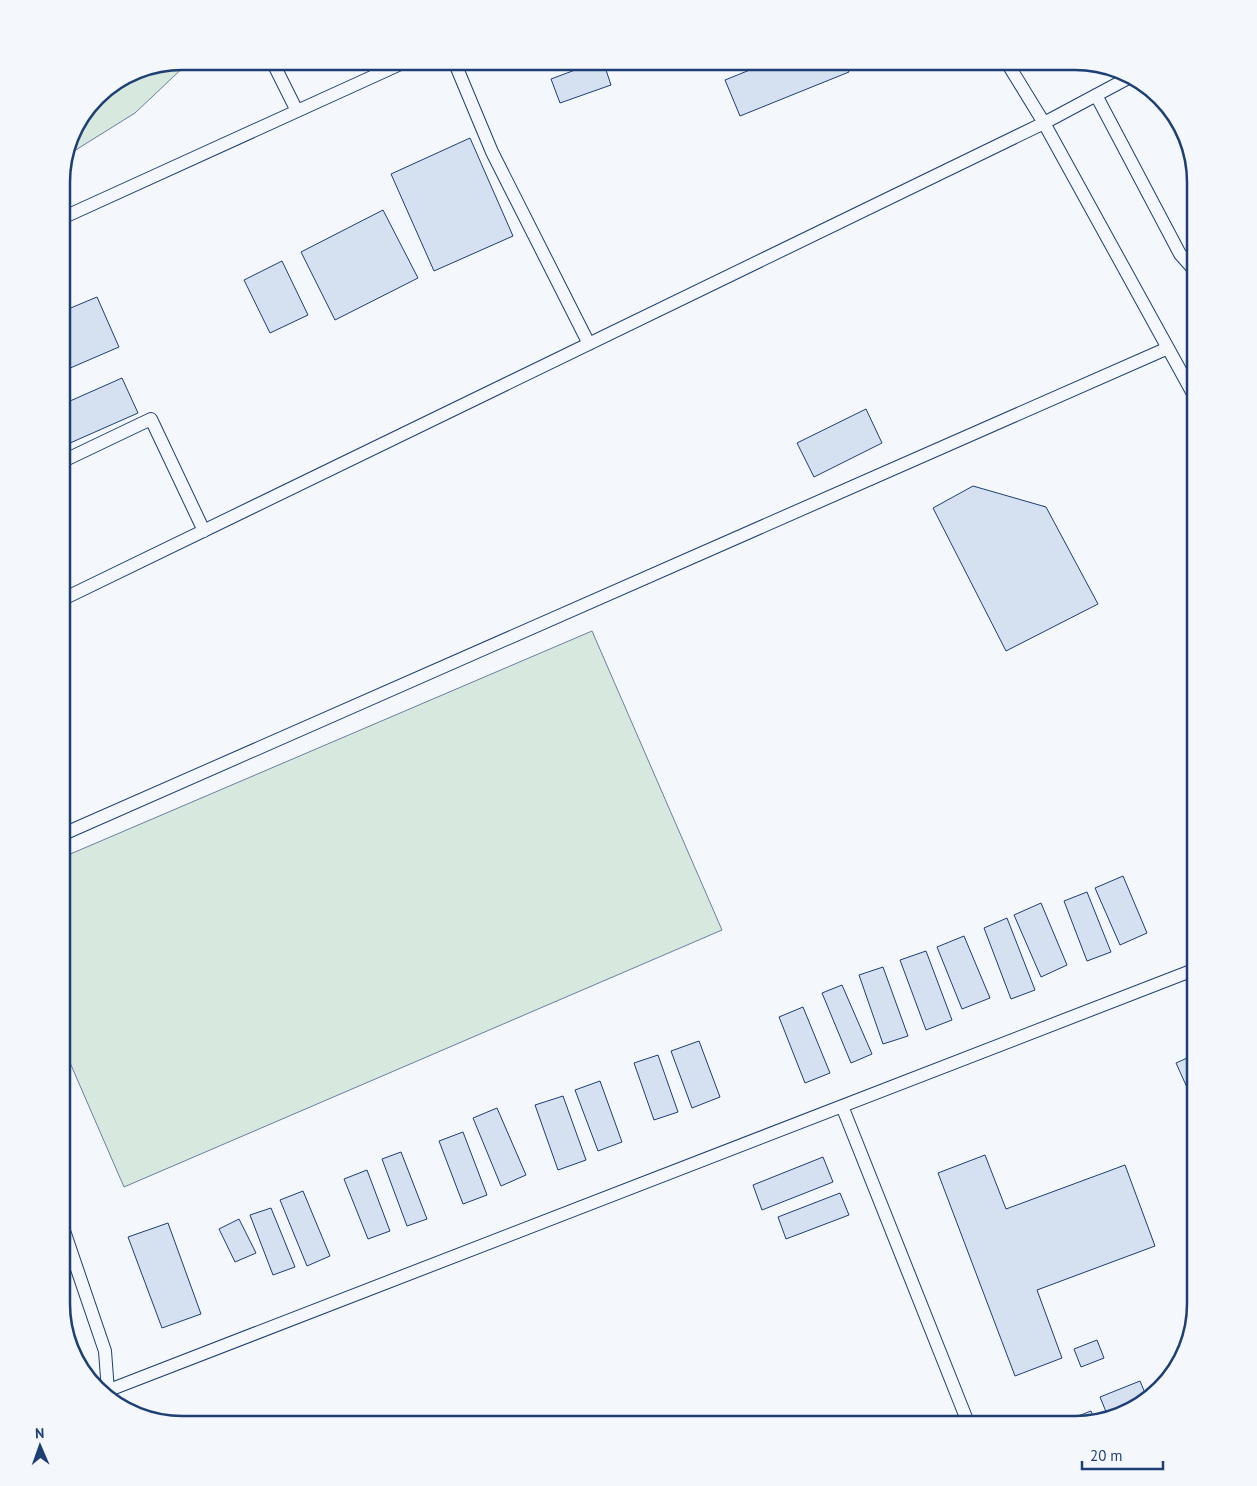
<svg xmlns="http://www.w3.org/2000/svg" width="1257" height="1486" viewBox="0 0 1257 1486" font-family="'PT Sans',sans-serif">
  <rect width="100%" height="100%" fill="#f4f7fb"/>
  <path fill="#d7e8df" stroke="#687fa3" d="M182,61h8l-55,52 -69,43 8,-27 28,-38 34,-21z
    M592,631l130,299 -598,257 -63,-145v-184z"/>
  <path fill="#d5e0f0" stroke="#1d3f73" d="M599,61h4l8,24 -51,18 -9,-24z
    M772,61h73l4,11 -109,44 -15,-36z
    M470,138l43,98 -79,35 -43,-97z
    M383,210l35,68 -83,42 -34,-68z
    M282,261l26,54 -38,18 -26,-53z
    M97,297l22,50 -58,25v-60z
    M122,378l16,35 -77,34v-42z
    M866,409l16,34 -68,34 -17,-34z
    M973,486l73,21 52,97 -92,47 -73,-143z
    M1196,868v23l-9,-19z
    M1123,876l24,57 -27,12 -25,-57z
    M1087,892l24,60 -24,9 -23,-60z
    M1041,903l26,62 -26,12 -27,-62z
    M1007,918l28,72 -24,9 -27,-71z
    M964,936l26,62 -28,11 -25,-62z
    M926,951l26,69 -26,10 -26,-70z
    M883,967l25,69 -25,8 -24,-69z
    M842,985l30,69 -21,9 -29,-70z
    M803,1007l27,66 -25,10 -26,-66z
    M699,1041l21,56 -28,11 -21,-57z
    M1196,1054v48l-2,1 -18,-40z
    M658,1055l20,57 -24,8 -20,-57z
    M600,1081l22,61 -24,9 -23,-61z
    M563,1096l23,64 -28,10 -23,-65z
    M497,1108l29,67 -25,11 -28,-68z
    M463,1132l24,63 -24,9 -24,-63z
    M401,1152l26,67 -20,7 -25,-67z
    M985,1155l21,54 119,-44 30,81 -118,44 25,68 -47,18 -77,-203z
    M823,1157l10,25 -71,28 -9,-25z
    M367,1170l23,61 -22,8 -24,-60z
    M303,1191l27,65 -23,10 -27,-66z
    M840,1193l9,22 -63,24 -8,-22z
    M271,1208l24,59 -22,8 -23,-60z
    M239,1219l17,34 -21,9 -16,-33z
    M168,1223l33,91 -39,14 -34,-91z
    M1097,1340l7,18 -23,9 -7,-18z
    M1140,1381l8,19 -34,18 -5,1 -9,-22z
    M1091,1411l4,10 -19,4h-21z"/>
  <g fill="none" stroke-linecap="round" stroke-linejoin="round">
    <g stroke="#1d3f73" stroke-width="14">
      <path id="service" d="M272,61l25,50
        M454,61l38,91 97,192
        M1006,61l38,62 152,276
        M1096,95l84,159 16,18
        M62,218l345,-157
        M61,462l90,-43 53,112
        M61,600l983,-477 88,-47
        M61,835l1107,-487
        M842,1106l127,319
        M61,1222l44,129 3,40 3,6
        M104,1392l1092,-423"/>
    </g>
    <use href="#service" stroke="#f4f7fb" stroke-width="12"/>
  </g>
  <path d="M0 0H1257V1486H0ZM182 70H1075A112 112 0 0 1 1187 182V1304A112 112 0 0 1 1075 1416H182A112 112 0 0 1 70 1304V182A112 112 0 0 1 182 70Z" fill="#f4f7fb" fill-rule="evenodd"/>
  <path fill="none" stroke="#1d3f73" stroke-width="2.5" d="M182 70H1075A112 112 0 0 1 1187 182V1304A112 112 0 0 1 1075 1416H182A112 112 0 0 1 70 1304V182A112 112 0 0 1 182 70Z"/>
  <g transform="translate(40 1446) rotate(358)" stroke="#f4f7fb" stroke-width="4" paint-order="stroke">
  <path d="M0-4L9 19L0 12L-9 19Z" fill="#1d3f73"/>
  <text y="-8" font-size="14" font-weight="bold" text-anchor="middle" fill="#1d3f73">N</text>
  </g>
  <path d="M1082 1461v8h81v-8" fill="none" stroke="#1d3f73" stroke-width="2.5"/>
  <text x="1090" y="1461" font-size="15" fill="#1d3f73" stroke="#f4f7fb" stroke-width="4" paint-order="stroke">20 m</text>
</svg>
